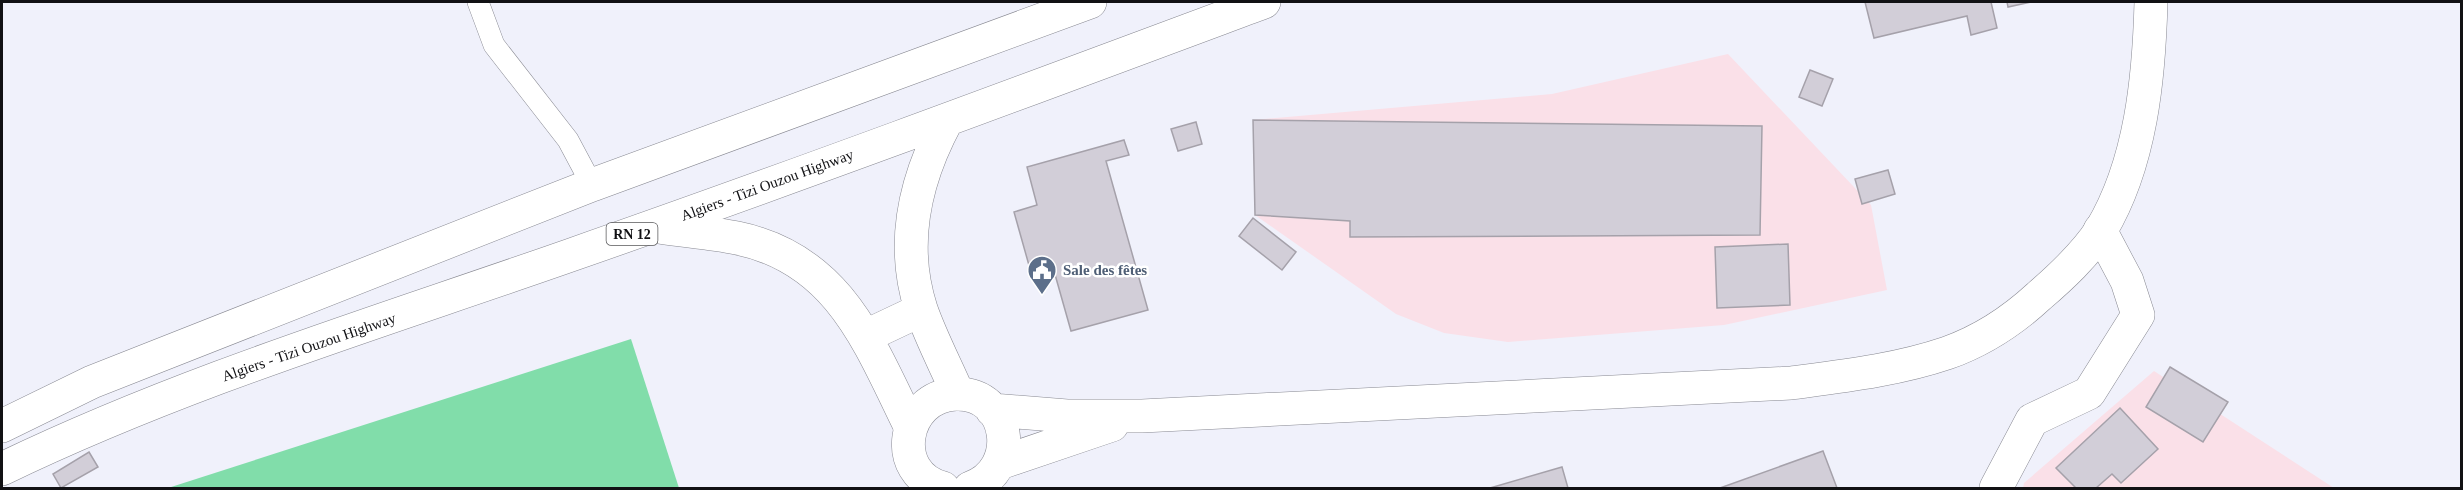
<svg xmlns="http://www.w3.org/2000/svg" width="2463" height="490" viewBox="0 0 2463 490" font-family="'Times New Roman',serif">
  <rect width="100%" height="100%" fill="#f0f1fb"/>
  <path fill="#fae0e8" d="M1728,54l143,151 16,85 -163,35 -216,17 -64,-9 -48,-19 -141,-99 -2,-95 299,-26z
    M2154,371l180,117h-311l1,-5z"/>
  <path fill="#81ddaa" d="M631,339l48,149h-511z"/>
  <path fill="#d2ced8" stroke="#a5a1aa" stroke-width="1.5" d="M1865,2h126l6,26 -26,7 -4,-19 -93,22z
    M2007,2h24l-23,5z
    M1810,70l23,9 -11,27 -23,-9z
    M1253,120l509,6 -2,109 -410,2v-16l-95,-6z
    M1196,122l6,22 -24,7 -7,-22z
    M1124,140l5,15 -23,6 42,149 -77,21 -17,-60 -22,5 -18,-64 23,-7 -10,-38z
    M1888,170l7,24 -33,10 -7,-25z
    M1253,218l43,34 -14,18 -43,-34z
    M1788,244l2,61 -73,3 -2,-61z
    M2170,367l58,35 -25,40 -57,-35z
    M2120,408l38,41 -37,34 -9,-9 -16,14h-20l-20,-20z
    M1823,451l14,37h-117z
    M89,452l9,15 -37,21 -8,-14z
    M1562,467l6,21h-78z"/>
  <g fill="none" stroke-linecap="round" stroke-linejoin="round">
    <g stroke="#888992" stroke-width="22">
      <path id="lane" d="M478,2l16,43 74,95 24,45"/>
    </g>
    <g stroke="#888992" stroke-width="34">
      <path id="street" d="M1996,488l36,-68 57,-27 49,-78 -11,-34 -27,-51"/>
    </g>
    <g stroke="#888992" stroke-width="34">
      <path id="secondary" d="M992,410l75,6h75l649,-33c53,-7 106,-13 156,-30 34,-12 66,-33 92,-57 22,-19 46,-41 62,-66 40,-67 48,-152 50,-228
        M1000,463l112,-38
        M943,488c-54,-14 -41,-92 13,-94 55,-2 66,76 14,94"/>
    </g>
    <g stroke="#888992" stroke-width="34">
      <path id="highway" d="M947,120c-32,59 -47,124 -26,189 10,29 25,57 37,85
        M659,227c26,4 52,6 78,11 102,21 132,105 173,188
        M866,336l55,-26
        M2,426l90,-44 500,-197 498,-183
        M2,469c182,-88 378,-147 569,-214 232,-81 462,-167 693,-253"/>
    </g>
    <use href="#lane" stroke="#fff" stroke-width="21"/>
    <use href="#street" stroke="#fff" stroke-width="33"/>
    <use href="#secondary" stroke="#fff" stroke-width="33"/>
    <use href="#highway" stroke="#fff" stroke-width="33"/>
  </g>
  <defs>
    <g id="civic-pin" transform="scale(1.5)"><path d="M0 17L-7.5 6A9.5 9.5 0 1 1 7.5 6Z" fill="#5c6f8a" stroke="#fff"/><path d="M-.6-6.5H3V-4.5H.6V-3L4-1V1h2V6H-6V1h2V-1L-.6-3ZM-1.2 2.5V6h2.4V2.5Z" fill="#fff"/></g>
  </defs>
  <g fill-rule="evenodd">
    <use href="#civic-pin" x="1042" y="270"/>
  </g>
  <g text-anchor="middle" stroke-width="5" stroke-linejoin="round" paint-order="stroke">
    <rect fill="#fff" stroke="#58585a" stroke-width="1.5" x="606.5" y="223" width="51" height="22" rx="4.5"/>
    <g font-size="14" font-weight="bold" fill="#111114">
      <text x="632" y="239">RN 12</text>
    </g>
    <g font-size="15" fill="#111114" stroke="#fff">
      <text transform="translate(767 185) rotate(-20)" y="5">Algiers - Tizi Ouzou Highway</text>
      <text transform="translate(309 347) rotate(-19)" y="5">Algiers - Tizi Ouzou Highway</text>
    </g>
    <g font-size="15" font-weight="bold" fill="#4e5e75" stroke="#fff" text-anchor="start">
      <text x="1063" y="275">Sale des fêtes</text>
    </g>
  </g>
  <rect width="2463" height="490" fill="none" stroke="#111114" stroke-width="6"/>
</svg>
